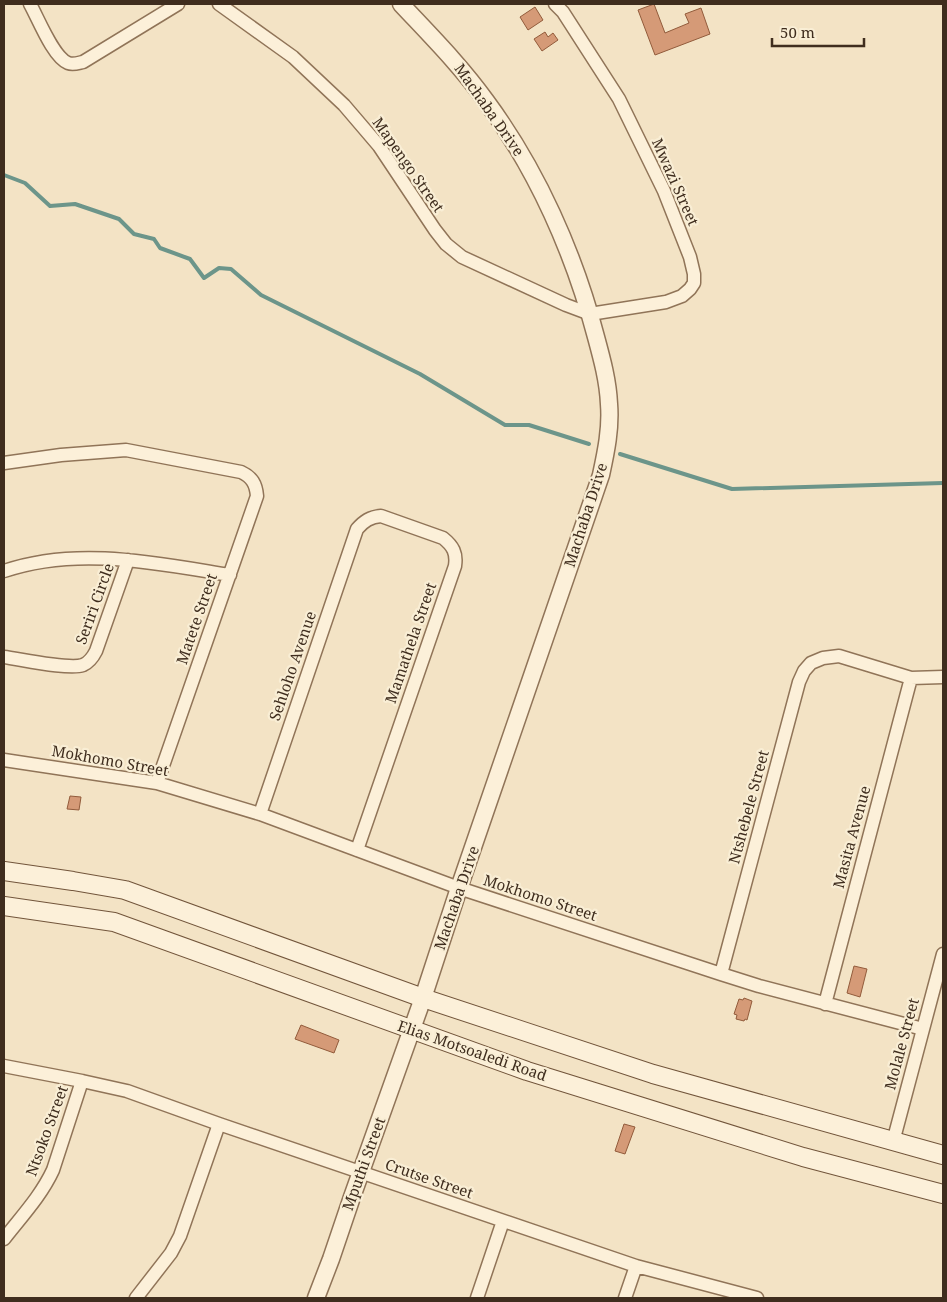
<svg xmlns="http://www.w3.org/2000/svg" width="947" height="1302" viewBox="0 0 947 1302" font-family="'Noto Serif',serif">
  <rect width="100%" height="100%" fill="#f3e3c5"/>
  <g fill="none" stroke-linecap="round" stroke-linejoin="round">
    <path stroke="#6c958a" stroke-width="4" d="M4,175l21,8 25,23 25,-2 44,15 15,15 20,5 6,9 30,11 14,19 15,-10 12,1 30,26 159,79 85,51h24l60,19
      M620,454l112,35 211,-6"/>
  </g>
  <path fill="#d59a77" stroke="#925b3b" d="M654,4l11,29 24,-10 -4,-9 16,-6 9,26 -55,21 -17,-45z
    M535,7l8,13 -15,10 -8,-13z
    M545,32l3,5 5,-4 5,7 -16,11 -8,-12z
    M70,796l11,1 -2,13 -12,-1z
    M854,966l13,3 -7,28 -13,-4z
    M744,998l8,3 -5,19 -2,-1 -1,2 -8,-2 1,-4 -3,-1 5,-15 4,1z
    M301,1025l38,15 -5,13 -39,-14z
    M624,1124l11,3 -10,27 -10,-3z"/>
  <g fill="none" stroke-linecap="round" stroke-linejoin="round">
    <g stroke="#907458" stroke-width="15">
      <path id="minor" d="M30,4c8,14 23,53 38,59 5,2 10,0 15,-1l95,-58
        M219,4l74,53 51,48 35,41 56,84 11,14 16,13 104,48 24,9 76,-12 16,-6 8,-7 4,-6v-9l-4,-17 -26,-66 -45,-92 -56,-87 -8,-8
        M4,463l57,-8 65,-5 115,22c11,5 15,12 16,24l-100,287
        M4,571c73,-25 151,-8 226,4
        M4,657c16,2 65,13 79,8 7,-3 10,-8 13,-14l32,-91
        M4,760l153,23 103,31 199,74 262,86 38,12 164,43
        M260,814l97,-285c7,-8 13,-12 24,-13l62,22c10,8 14,15 12,28l-98,284
        M721,974l78,-292 5,-11 7,-8 12,-5 16,-2 72,22 32,-1
        M825,1004l86,-326
        M4,1066l78,15 45,10 92,33 417,142 121,32
        M893,1142l50,-188
        M4,1239c17,-22 37,-43 49,-69l29,-89
        M136,1298l35,-45 9,-17 39,-112
        M477,1298l26,-77
        M625,1298l11,-32"/>
    </g>
    <g stroke="#907458" stroke-width="19">
      <path id="tertiary" d="M316,1298l15,-39 21,-62 71,-199 36,-110 142,-413c5,-23 10,-47 8,-71 -1,-23 -7,-45 -13,-67 -22,-84 -59,-167 -110,-236 -25,-35 -56,-66 -85,-97"/>
    </g>
    <g stroke="#72553b" stroke-width="20">
      <path id="secondary" d="M4,871l69,10 52,9 298,108 230,76 290,81
        M4,906l110,16 413,149 276,86 140,37"/>
    </g>
    <use href="#minor" stroke="#fcf0d9" stroke-width="12"/>
    <use href="#tertiary" stroke="#fcf0d9" stroke-width="16"/>
    <use href="#secondary" stroke="#fcf0d9" stroke-width="18"/>
  </g>
  <g text-anchor="middle" stroke-width="4.5" stroke-linejoin="round" paint-order="stroke">
    <g font-size="15" fill="#3f2d1e" stroke="#f9eed5">
      <text transform="translate(489 110) rotate(55)" y="5">Machaba Drive</text>
      <text transform="translate(408 165) rotate(55)" y="5">Mapengo Street</text>
      <text transform="translate(675 182) rotate(66)" y="5">Mwazi Street</text>
      <text transform="translate(586 515) rotate(-72)" y="5">Machaba Drive</text>
      <text transform="translate(95 604) rotate(-70)" y="5">Seriri Circle</text>
      <text transform="translate(197 619) rotate(-71)" y="5">Matete Street</text>
      <text transform="translate(411 643) rotate(-71)" y="5">Mamathela Street</text>
      <text transform="translate(293 666) rotate(-71)" y="5">Sehloho Avenue</text>
      <text transform="translate(110 761) rotate(10)" y="5">Mokhomo Street</text>
      <text transform="translate(749 807) rotate(-75)" y="5">Ntshebele Street</text>
      <text transform="translate(852 837) rotate(-75)" y="5">Masita Avenue</text>
      <text transform="translate(457 898) rotate(-71)" y="5">Machaba Drive</text>
      <text transform="translate(540 898) rotate(18)" y="5">Mokhomo Street</text>
      <text transform="translate(902 1044) rotate(-75)" y="5">Molale Street</text>
      <text transform="translate(472 1051) rotate(19)" y="5">Elias Motsoaledi Road</text>
      <text transform="translate(47 1131) rotate(-70)" y="5">Ntsoko Street</text>
      <text transform="translate(364 1164) rotate(-70)" y="5">Mputhi Street</text>
      <text transform="translate(429 1179) rotate(19)" y="5">Crutse Street</text>
    </g>
  </g>
  <rect width="947" height="1302" fill="none" stroke="#3f2d1e" stroke-width="10"/>
  <path d="M772 38v8h92v-8" fill="none" stroke="#3f2d1e" stroke-width="2.5"/>
  <text x="780" y="38" font-size="15" fill="#3f2d1e" stroke="#f9eed5" stroke-width="4" paint-order="stroke">50 m</text>
</svg>
